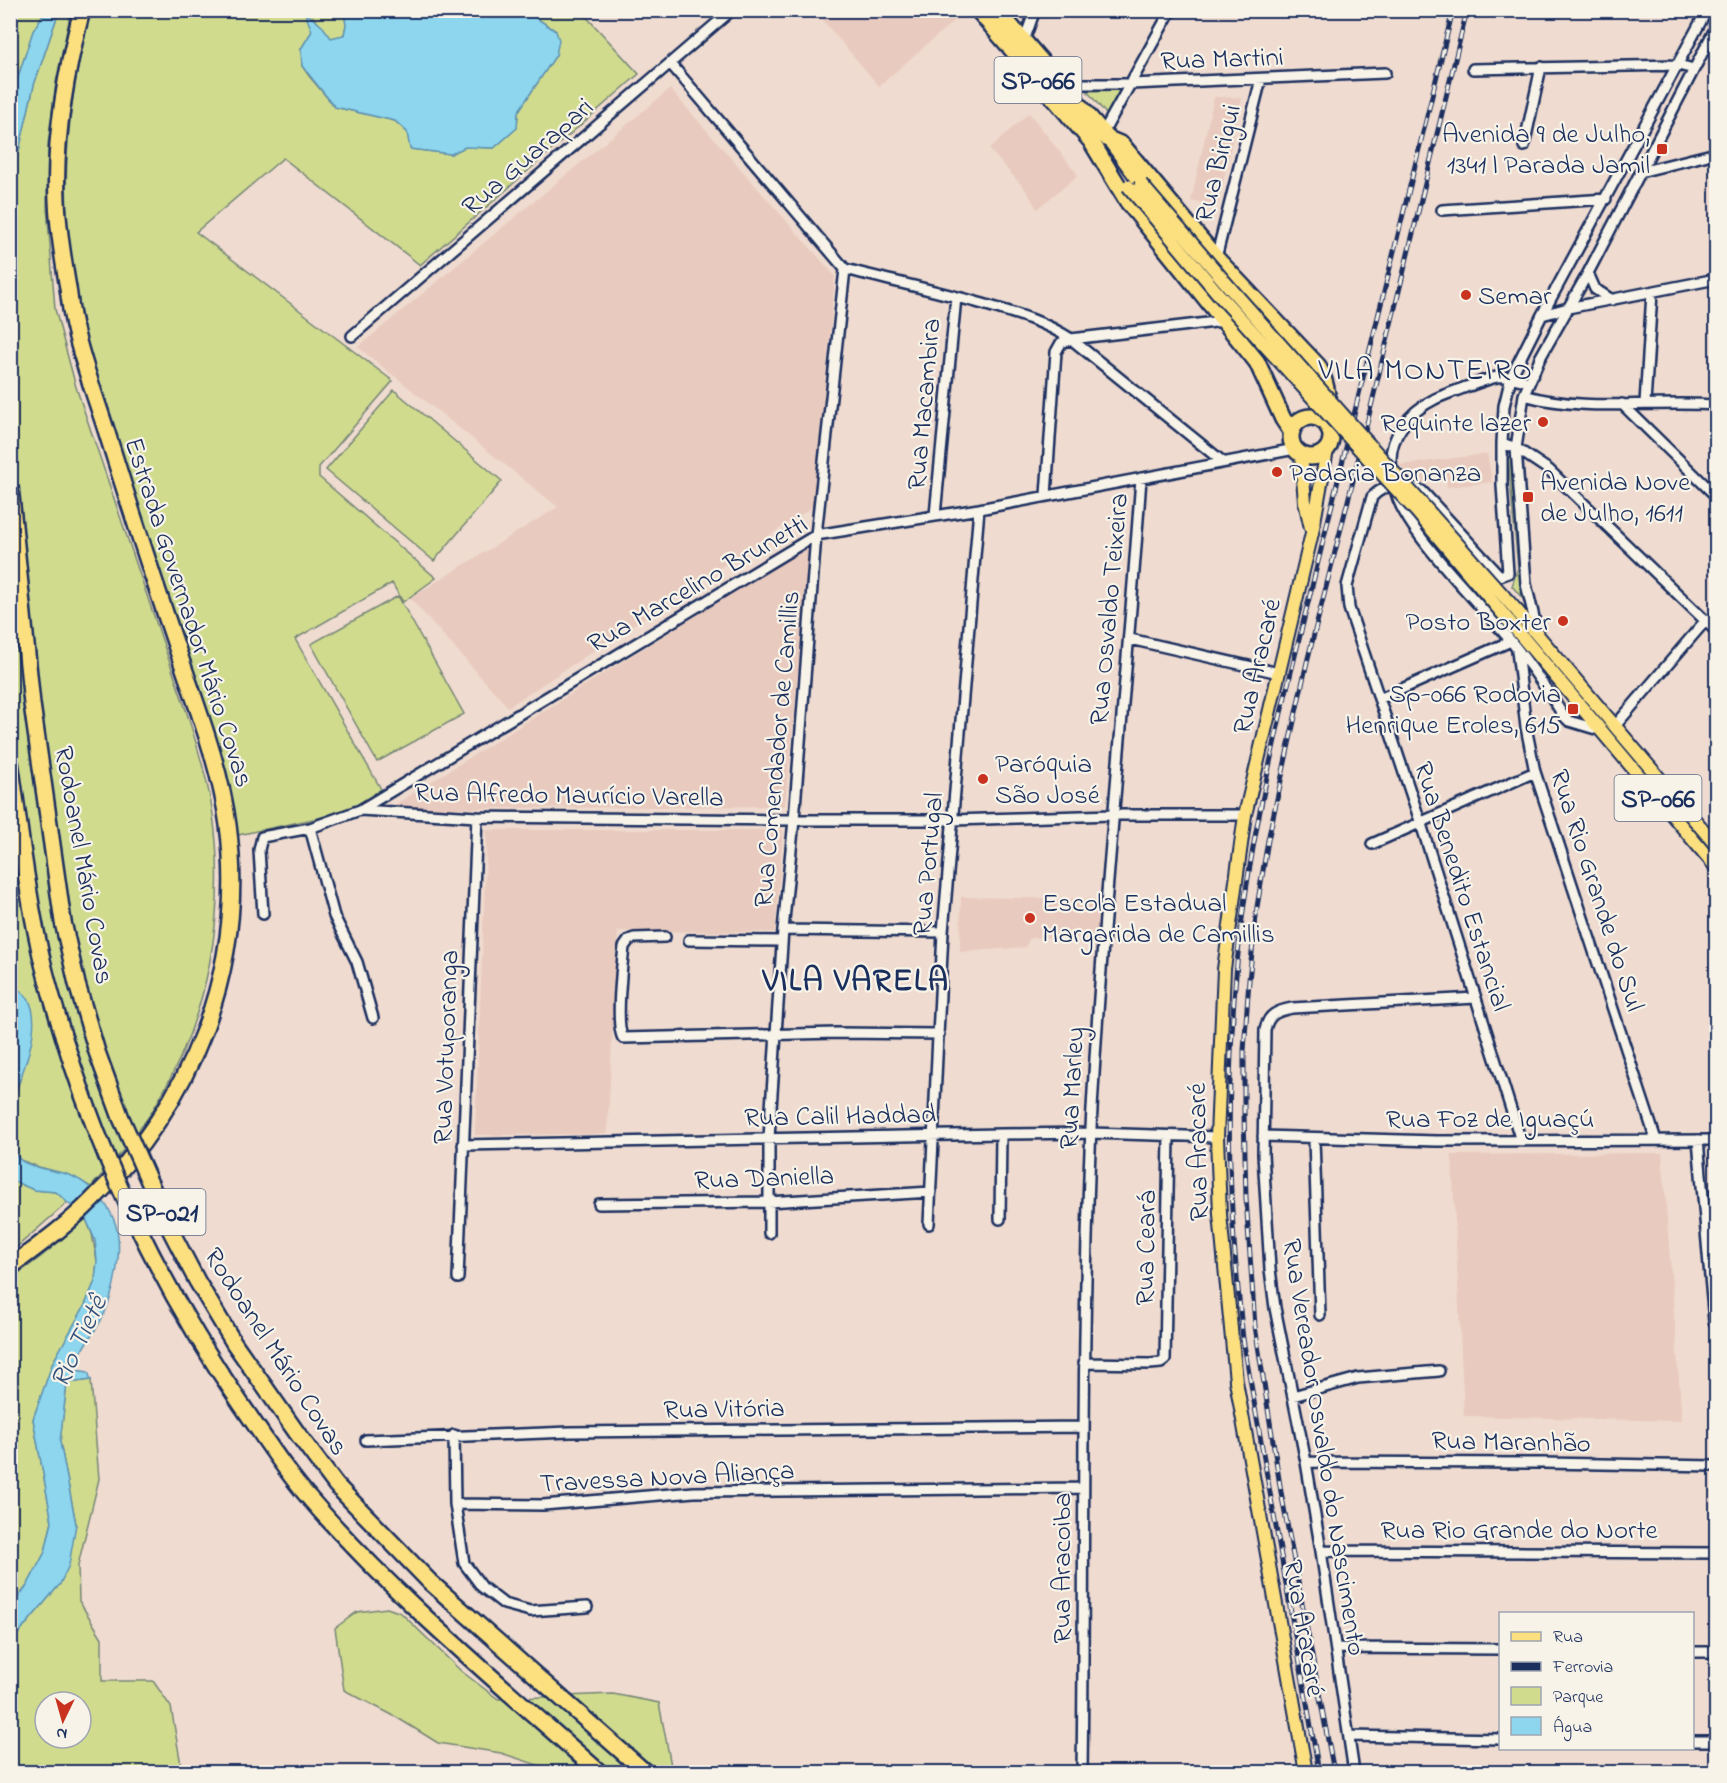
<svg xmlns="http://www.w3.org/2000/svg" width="1727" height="1783" viewBox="0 0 1727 1783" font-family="'Indie Flower',sans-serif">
  <rect width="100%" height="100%" fill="#efdbcf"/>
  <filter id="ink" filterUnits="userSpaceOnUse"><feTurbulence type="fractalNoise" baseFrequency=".0167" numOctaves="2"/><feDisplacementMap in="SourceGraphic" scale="12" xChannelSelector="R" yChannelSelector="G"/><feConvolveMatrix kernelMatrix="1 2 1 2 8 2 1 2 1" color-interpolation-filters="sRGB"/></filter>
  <g filter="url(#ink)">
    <path fill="#e9cabe" d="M815,11h134l7,8 -77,67z
      M670,89l165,187 -21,230 -306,201 -98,-109 148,-91 -200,-160z
      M1214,97l28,1 -24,107 -27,-4z
      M1029,113l49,62 -41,34 -11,-19 -37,-41z
      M1487,454l5,28 -45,5 -1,-8 -28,5 -18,-19z
      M811,543l-26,263 -397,3z
      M487,830h296l-8,102 -157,-1 -11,203 -132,1z
      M961,897l140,2 -3,37 -68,2 -5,9 -65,5z
      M1662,1153l20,268 -218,-5 -12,-261z"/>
    <path fill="#d0db8e" stroke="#768576" stroke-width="1.5" fill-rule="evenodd" d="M11,11h34l-12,20 -15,46 -7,39z
      M59,11h12l-15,71 -8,62 -1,63 8,102 21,78 111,326c10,33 21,67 26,102 14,101 -5,201 -57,290 -18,30 -42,56 -65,82l-22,-12 -30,-8 -19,-7 -9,-13v-44l11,-28 -5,-87 -6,-2v-821l8,-14 15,-66z
      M91,11h253l2,14 -2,10 -13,3 -18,-21 -1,14 -11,18 1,17 7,10 26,31 60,14 12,11 4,17 40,5 14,-7 29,1 23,-20 1,-16 38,-57v-24l-23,-15 -3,-5h51l58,63 -219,191 -137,-107 -87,74 197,149 -74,86v10l117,101 -33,24 -11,-19 -97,56 86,150 -30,22 -113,24c-11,-67 -33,-131 -55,-196 -19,-55 -37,-111 -56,-167 -27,-79 -52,-158 -59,-242 -6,-70 4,-151 23,-219z
      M1123,90l-16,25 -20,-24z
      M394,390l108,91 -68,80 -108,-91z
      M1512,456l11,143 -11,-13 6,-18 -10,-111z
      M398,596l66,118 -87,48 -66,-118z
      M11,1180l23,10 22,2 12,10 -57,50z
      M86,1219l6,15 5,27 -2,20 -10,24 -32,57 -20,57 19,102 -7,31 -18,34 -16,20v-327l31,-23z
      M91,1380l8,99 -21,86 1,36 23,37v43h51l18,26 11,64 156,1h-327v-120l7,-18 42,-50 16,-60 -16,-82 7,-59zM45,1702h36v36h-36z
      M387,1608l14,5 60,58 37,28 115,-5 46,9 13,68 203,-1 1,2h-317l-58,-19 -63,-10 -42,-26 -52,-27 -9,-62 22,-16z"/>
    <path fill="#8dd6ee" stroke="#5f93b4" stroke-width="1.5" d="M45,11h14l-25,74 -15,66 -8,14v-49l7,-39 15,-46z
      M304,11l19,16 8,11 13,-3 2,-10 -2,-14h186l3,5 23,15 3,9 -3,15 -38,57 -1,16 -23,20 -29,-1 -14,7 -41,-5 -3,-17 -12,-11 -60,-14 -33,-41 -1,-17 11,-18z
      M11,986c45,15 11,88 0,117v-53l3,-22 -3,-14z
      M11,1147c3,4 6,11 11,14 13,8 30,9 44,13 21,6 40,26 48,46 11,26 0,78 -14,102 -9,16 -23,29 -24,48l12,2 3,8 -24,3 -7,59 16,82 -7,41 -9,19 -42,50 -7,20v-48l16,-20 18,-34 7,-30 -19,-103 20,-57 32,-57 10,-24 2,-20 -2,-21 -9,-21 -18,-16 -12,-11 -22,-2 -23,-10z"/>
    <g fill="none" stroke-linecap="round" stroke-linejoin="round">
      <g stroke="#1b2f5e" stroke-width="14">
        <path id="minor" d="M1024,41l11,-31
          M670,63l175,206
          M1473,69l205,-4 16,4
          M1061,84h70l254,-11
          M1103,133l68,-123
          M1524,146l17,-79
          M1640,172l76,-19
          M1442,210l164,-11
          M1216,258l45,-179
          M845,269c43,11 87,21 131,33 34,10 64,17 95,37l152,123
          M1588,273l7,16 17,11
          M1542,315l26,-7 148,-29
          M352,336l380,-326
          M1524,395c62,18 129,5 192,10
          M1645,403l7,-110
          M1622,404l94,92
          M1502,443l14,5 33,22 167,161
          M1392,468c-6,-29 18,-57 43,-69 10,-5 21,-8 31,-12 10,-3 20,-8 31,-10 11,-1 21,2 32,5
          M1395,488c5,39 87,118 115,152 19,23 37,49 53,75l6,6 30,9
          M1046,495l10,-143 5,-9 10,-4 153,-18
          M935,515l21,-218
          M1538,634l-12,-50 -10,-136 8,-53 16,-37 48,-85 128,-246
          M1130,639l149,34
          M1517,651l9,76 9,45 121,368
          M1379,699l132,-58
          M1615,726l91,-106
          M360,810l117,7 317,3h159l160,-5h132
          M310,828l24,88 23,46 16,56
          M1372,844l163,-72
          M263,914l-4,-64 3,-13 48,-9 50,-18 456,-275 163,-26 316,-60
          M783,930l160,2
          M665,937l-31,1 -5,2 -5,7c-2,16 -9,79 -1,91l214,-5 102,1
          M689,940l93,1
          M1263,1136l173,5 280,-1
          M1314,1139l6,176
          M1698,1140l16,182
          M1521,1141l-100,-317 -72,-216 -2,-22 25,-89c13,-14 34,-15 50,-6l78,85 8,-3 -6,-88v-42l2,-37 7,-29 31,-62 165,-305
          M463,1145l538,-11 90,-1 126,4
          M599,1204l169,-2 163,-10
          M1000,1219l1,-85
          M929,1224l14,-292 36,-423
          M769,1233v-95l14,-208 11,-110 22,-285 29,-266
          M458,1278l19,-461
          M1084,1363l66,1 11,-1 4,-3 4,-224
          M1293,1396l65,-18 81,-7
          M454,1435l1,69
          M366,1440l204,-8 514,-5
          M1306,1462l237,1 173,3
          M1321,1551l395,2
          M587,1607l-57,4 -26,-7 -22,-17 -18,-24 -9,-59 88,1 151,-13 389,-4
          M1336,1648l164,1
          M1692,1652h24
          M1349,1736l151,3
          M1692,1741h24
          M1082,1772c3,-214 -1,-429 9,-644 11,-217 35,-433 50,-650
          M1354,1772l-33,-221 -15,-89 -31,-154 -5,-39 -7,-115 2,-124c3,-16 12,-19 27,-22l184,-10"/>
      </g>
      <g stroke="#1b2f5e" stroke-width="16">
        <path id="major" d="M1108,139l33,45
          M1301,455l4,47 6,26
          M1517,611l199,234
          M1508,620l208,247
          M1306,1772l-70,-391 -16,-167 -3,-77 7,-168 21,-154 67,-282 15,-83"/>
      </g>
      <g stroke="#1b2f5e" stroke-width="20">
        <path id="highway" d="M978,10l113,131 37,61 129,160 26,57 8,12
          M997,10l111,129 14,6 94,113 102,108c10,20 11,35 8,57
          M1291 437a20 20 0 1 1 40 0a20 20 0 1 1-40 0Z
          M10,1267c28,-21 56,-41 80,-65 102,-98 157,-235 138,-377 -8,-59 -30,-115 -49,-171 -25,-73 -49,-147 -72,-221 -11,-35 -24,-69 -32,-104 -4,-14 -5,-28 -7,-41 -5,-29 -10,-59 -11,-88 -3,-63 9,-129 25,-190"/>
      </g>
      <use href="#minor" stroke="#f7f3e8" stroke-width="9"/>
      <use href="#major" stroke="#fce080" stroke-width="12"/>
      <use href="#highway" stroke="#fce080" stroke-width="15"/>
      <g stroke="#1b2f5e" stroke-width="5">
        <path id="rail" d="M1319,1772l-76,-433c-9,-85 -16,-172 -13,-258 2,-74 8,-148 21,-221 8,-50 19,-98 30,-147l172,-703
          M1334,1772l-53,-280 -26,-166 -9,-128 -2,-85v-62l5,-71 8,-73 11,-67 39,-178 47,-185 113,-467"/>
      </g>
      <use href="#rail" stroke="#f7f3e8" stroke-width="3" stroke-dasharray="9" stroke-linecap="butt"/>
      <g stroke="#1b2f5e" stroke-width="16" stroke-linecap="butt">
        <path id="major-bridge" d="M1141,184l90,105 286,322
          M1128,186l92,110 196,215 92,109"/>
      </g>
      <g stroke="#1b2f5e" stroke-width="20" stroke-linecap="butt">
        <path id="highway-bridge" d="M10,486l22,218 31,218 14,62 20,68 24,66 50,113 26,50 37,62 63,90 39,52 94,97 215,190
          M10,762c9,59 15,120 28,179 6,32 16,63 25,94 41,134 99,254 178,369 21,30 40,61 64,89 88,103 193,189 294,279"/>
      </g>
      <use href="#major-bridge" stroke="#fce080" stroke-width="12"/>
      <use href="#highway-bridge" stroke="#fce080" stroke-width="15"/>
    </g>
  </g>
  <g fill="#c8321e" stroke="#f7f3e8" stroke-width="2">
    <rect x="1656" y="143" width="12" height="12" rx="3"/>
    <circle cx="1466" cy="295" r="6"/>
    <circle cx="1543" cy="422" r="6"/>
    <circle cx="1277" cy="472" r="6"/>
    <rect x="1522" y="491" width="12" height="12" rx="3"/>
    <circle cx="1563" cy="621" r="6"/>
    <rect x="1567" y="703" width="12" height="12" rx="3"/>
    <circle cx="983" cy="779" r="6"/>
    <circle cx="1030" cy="918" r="6"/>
  </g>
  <g text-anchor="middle" stroke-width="4.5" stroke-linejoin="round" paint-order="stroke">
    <g fill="#f7f3e8" stroke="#5d6a87" stroke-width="1.5">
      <rect x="994.5" y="57" width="87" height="46" rx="4.5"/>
      <rect x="1614.5" y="775" width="87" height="46" rx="4.5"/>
      <rect x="118.5" y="1189" width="87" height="46" rx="4.5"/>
    </g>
    <g font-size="26" font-weight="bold" fill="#1b2f5e">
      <text x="1038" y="89">SP-066</text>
      <text x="1658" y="807">SP-066</text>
      <text x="162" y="1221">SP-021</text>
    </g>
    <g font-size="27" fill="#1b2f5e" stroke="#f7f3e8">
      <text transform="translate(1222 58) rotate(-2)" y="9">Rua Martini</text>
      <text transform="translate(527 156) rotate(-41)" y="9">Rua Guarapari</text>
      <text transform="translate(1217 163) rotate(-76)" y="9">Rua Birigui</text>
      <text transform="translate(923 404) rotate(-85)" y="9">Rua Macambira</text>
      <text transform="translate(697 583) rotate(-30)" y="9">Rua Marcelino Brunetti</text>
      <text transform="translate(1108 609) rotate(-85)" y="9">Rua Osvaldo Teixeira</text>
      <text transform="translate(190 612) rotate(72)" y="9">Estrada Governador Mário Covas</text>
      <text transform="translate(1256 666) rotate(-77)" y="9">Rua Aracaré</text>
      <text transform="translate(776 749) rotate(-85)" y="9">Rua Comendador de Camillis</text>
      <text transform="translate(569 794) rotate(1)" y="9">Rua Alfredo Maurício Varella</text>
      <text transform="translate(927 864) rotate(-85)" y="9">Rua Portugal</text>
      <text transform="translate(85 865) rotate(80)" y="9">Rodoanel Mário Covas</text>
      <text transform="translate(1463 886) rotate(72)" y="9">Rua Benedito Estancial</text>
      <text transform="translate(1598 890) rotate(72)" y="9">Rua Rio Grande do Sul</text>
      <text transform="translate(445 1047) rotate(-88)" y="9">Rua Votuporanga</text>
      <text transform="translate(1071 1088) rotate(-87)" y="9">Rua Marley</text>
      <text transform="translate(840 1115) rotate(-1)" y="9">Rua Calil Haddad</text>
      <text x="1490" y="1127">Rua Foz de Iguaçú</text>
      <text transform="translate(1197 1152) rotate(-91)" y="9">Rua Aracaré</text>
      <text transform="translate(764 1177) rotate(-2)" y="9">Rua Daniella</text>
      <text transform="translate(1145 1248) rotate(-89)" y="9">Rua Ceará</text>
      <text transform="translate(277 1351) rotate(57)" y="9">Rodoanel Mário Covas</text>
      <text transform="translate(724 1408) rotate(-1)" y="9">Rua Vitória</text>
      <text transform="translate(1511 1441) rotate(1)" y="9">Rua Maranhão</text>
      <text transform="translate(1325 1447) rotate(81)" y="9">Rua Vereador Osvaldo do Nascimento</text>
      <text transform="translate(667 1476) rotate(-3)" y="9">Travessa Nova Aliança</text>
      <text x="1519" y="1538">Rua Rio Grande do Norte</text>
      <text transform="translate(1061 1568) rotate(-90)" y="9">Rua Aracoiba</text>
      <text transform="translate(1305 1628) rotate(80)" y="9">Rua Aracaré</text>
    </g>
    <g font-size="27" fill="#1b2f5e" stroke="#f7f3e8" text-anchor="start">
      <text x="1650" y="142" text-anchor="end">Avenida 9 de Julho,<tspan x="1650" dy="31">1341 | Parada Jamil</tspan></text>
      <text x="1478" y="304">Semar</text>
      <text x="1531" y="431" text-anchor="end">Requinte lazer</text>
      <text x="1289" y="481">Padaria Bonanza</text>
      <text x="1540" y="490">Avenida Nove<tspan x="1540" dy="31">de Julho, 1611</tspan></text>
      <text x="1551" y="630" text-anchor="end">Posto Boxter</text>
      <text x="1561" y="702" text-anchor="end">Sp-066 Rodovia<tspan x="1561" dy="31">Henrique Eroles, 615</tspan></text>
      <text x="995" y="772">Paróquia<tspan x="995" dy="31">São José</tspan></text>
      <text x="1042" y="911">Escola Estadual<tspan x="1042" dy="31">Margarida de Camillis</tspan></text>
    </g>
    <g font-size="28" font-style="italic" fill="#32507b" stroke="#f7f3e8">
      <text transform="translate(77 1341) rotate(-65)" y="10">Rio Tietê</text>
    </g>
    <g font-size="30" letter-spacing="1.5" fill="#1b2f5e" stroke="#f7f3e8">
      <text x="1426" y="379">VILA MONTEIRO</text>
    </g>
    <g font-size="33" font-weight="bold" letter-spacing="1.5" fill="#1b2f5e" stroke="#f7f3e8">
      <text x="856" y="990">VILA VARELA</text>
    </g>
  </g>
  <rect width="1727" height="1783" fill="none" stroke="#f7f3e8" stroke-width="36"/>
  <rect x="18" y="18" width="1691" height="1747" fill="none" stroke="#1b2f5e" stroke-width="2" filter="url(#ink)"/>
  <rect x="1499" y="1612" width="195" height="138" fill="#f7f3e8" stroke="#9fa5b1" stroke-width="1.5"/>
  <rect x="1511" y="1632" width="30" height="9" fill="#fce080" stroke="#9fa5b1" stroke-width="1.5"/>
  <text x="1553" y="1642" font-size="18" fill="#1b2f5e">Rua</text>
  <rect x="1511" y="1662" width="30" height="9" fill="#1b2f5e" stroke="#9fa5b1" stroke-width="1.5"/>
  <text x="1553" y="1672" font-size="18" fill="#1b2f5e">Ferrovia</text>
  <rect x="1511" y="1687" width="30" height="18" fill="#d0db8e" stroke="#9fa5b1" stroke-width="1.5"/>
  <text x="1553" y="1702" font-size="18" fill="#1b2f5e">Parque</text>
  <rect x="1511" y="1717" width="30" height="18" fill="#8dd6ee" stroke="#9fa5b1" stroke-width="1.5"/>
  <text x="1553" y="1732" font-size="18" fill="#1b2f5e">Água</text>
  <g transform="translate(63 1720) rotate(185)"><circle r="28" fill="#f7f3e8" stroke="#9fa5b1" stroke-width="1.5"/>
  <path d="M0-4.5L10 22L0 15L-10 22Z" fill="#c8321e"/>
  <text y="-9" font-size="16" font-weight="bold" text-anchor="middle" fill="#1b2f5e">N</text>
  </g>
</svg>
